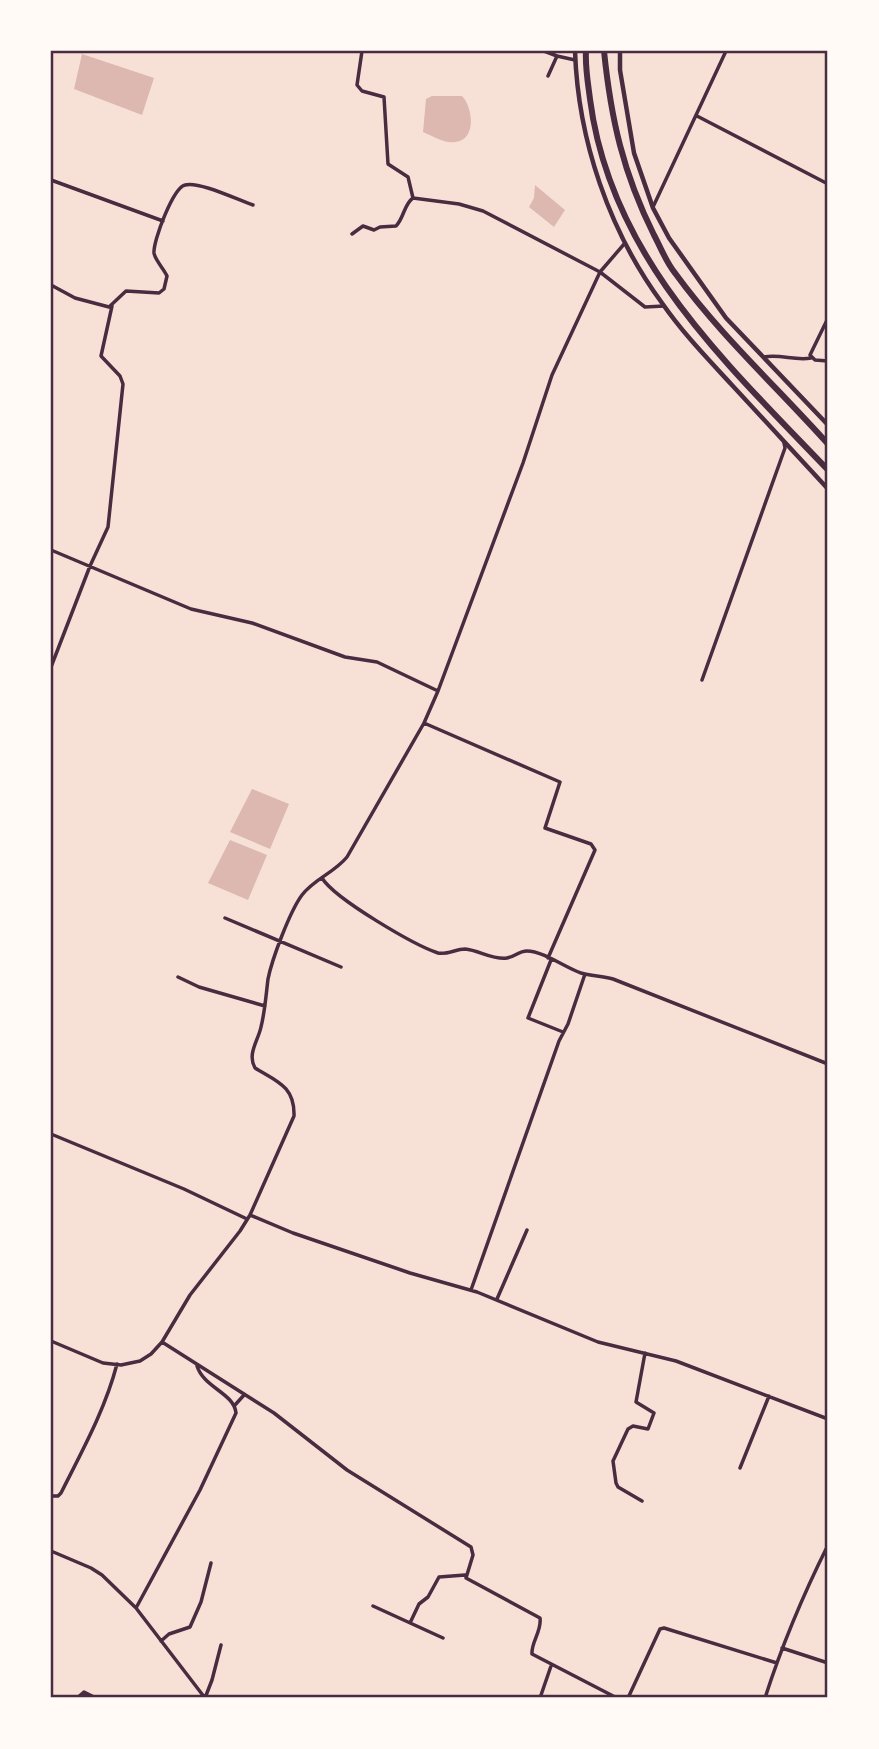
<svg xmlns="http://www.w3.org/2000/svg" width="879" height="1749" viewBox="0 0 879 1749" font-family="'Open Sans',sans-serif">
  <rect width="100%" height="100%" fill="#f7e1d7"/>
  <path fill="#dcb8b0" d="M82,54l72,24 -12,37 -68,-26z
    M432,96h30c11,11 15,44 -7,46 -9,2 -23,-6 -32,-10l3,-33z
    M535,185l30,25 -11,17 -25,-20 5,-9z
    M252,789l37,15 -19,45 -40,-17z
    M230,840l37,15 -19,45 -40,-17z"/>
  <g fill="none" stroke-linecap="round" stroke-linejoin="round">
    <path stroke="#4a2c40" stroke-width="3.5" d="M362,51l-5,34 5,6 22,6 4,67 20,13 5,21 46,6 24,7 117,61 45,35 19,-1
      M544,51l13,5
      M548,76l9,-20 18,4
      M697,116l131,68
      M51,180l112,41
      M653,207l73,-156
      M352,234l11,-8 11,4 6,-3 16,-1c8,-8 8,-22 17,-28
      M51,285l24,13 34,9 17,-16 33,2 5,-4 3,-13c-3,-7 -12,-16 -13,-23 -1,-12 19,-65 31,-68 14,-4 53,15 68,20
      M828,318l-18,37 5,5 13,1
      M764,357c17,-3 31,4 47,1
      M51,550l140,59 61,14 93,34 32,5 61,29
      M51,667l39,-101 18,-39 15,-143 -3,-8 -19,-20 11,-50
      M702,680l83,-232 -1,-5
      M424,723l136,59 -15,46 46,16 4,6 -47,108
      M322,878c13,21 92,67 116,75 9,2 18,-4 27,-4 14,1 27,11 42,9 7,-1 12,-7 20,-7 16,0 39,17 54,22 10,3 21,3 32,6l215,85
      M225,918l116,49
      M551,960l-23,58 35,14
      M178,977l21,10 66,19
      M51,1134l133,55 63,30
      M250,1215l43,18 117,40 67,19 121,50 78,19 152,58
      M471,1290l88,-249 9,-17 17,-50
      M497,1299l30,-69
      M51,1341l52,22 18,2 19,-4 11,-7 11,-12 28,-47 50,-64 10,-16 44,-99c1,-30 -18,-35 -39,-48 -8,-14 3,-27 6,-41 4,-16 5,-32 7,-48 4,-20 22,-68 34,-84 12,-16 32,-22 45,-38l77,-134 14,-32 85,-228 29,-88 48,-103 25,-29
      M162,1342l112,71 73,57 124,77 2,8 -7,23 74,40c2,13 -9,24 -8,36l85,44
      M197,1366c7,22 37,27 39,47l-36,77 -64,118 69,90
      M235,1405l9,-10
      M740,1468l29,-72
      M51,1496h7l3,-3c21,-42 44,-83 56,-129
      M642,1501l-24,-14 -2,-4 -3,-22 15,-32 5,-3 15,3 6,-16 -18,-11 9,-49
      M51,1551l40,17 11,7 33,32
      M373,1606l70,32
      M410,1623l9,-19 9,-7 11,-20 26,-2
      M161,1641l8,-7 21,-7 11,-25 10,-39
      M782,1648l46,15
      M77,1698l7,-6 12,6
      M205,1698l7,-18 9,-35
      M540,1698l11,-32
      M628,1698l32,-69 4,-1 113,35
      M765,1698c17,-53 38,-103 63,-153"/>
    <path stroke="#4a2c40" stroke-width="4.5" d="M575,51c3,89 34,180 87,252 20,29 45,55 69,81 32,35 65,70 97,105
      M620,51v19l14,83 19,55 16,30 57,80 102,107"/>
    <path stroke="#4a2c40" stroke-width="6" d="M586,51c-1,16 2,32 4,48 20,157 134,262 238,371
      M604,51c7,68 19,122 50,184 7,13 12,27 21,38 45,62 102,114 153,171"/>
  </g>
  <rect width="879" height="1749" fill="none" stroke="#fffaf5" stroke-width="105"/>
  <rect x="52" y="52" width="774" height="1644" fill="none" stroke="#4a2c40" stroke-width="2.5"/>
</svg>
